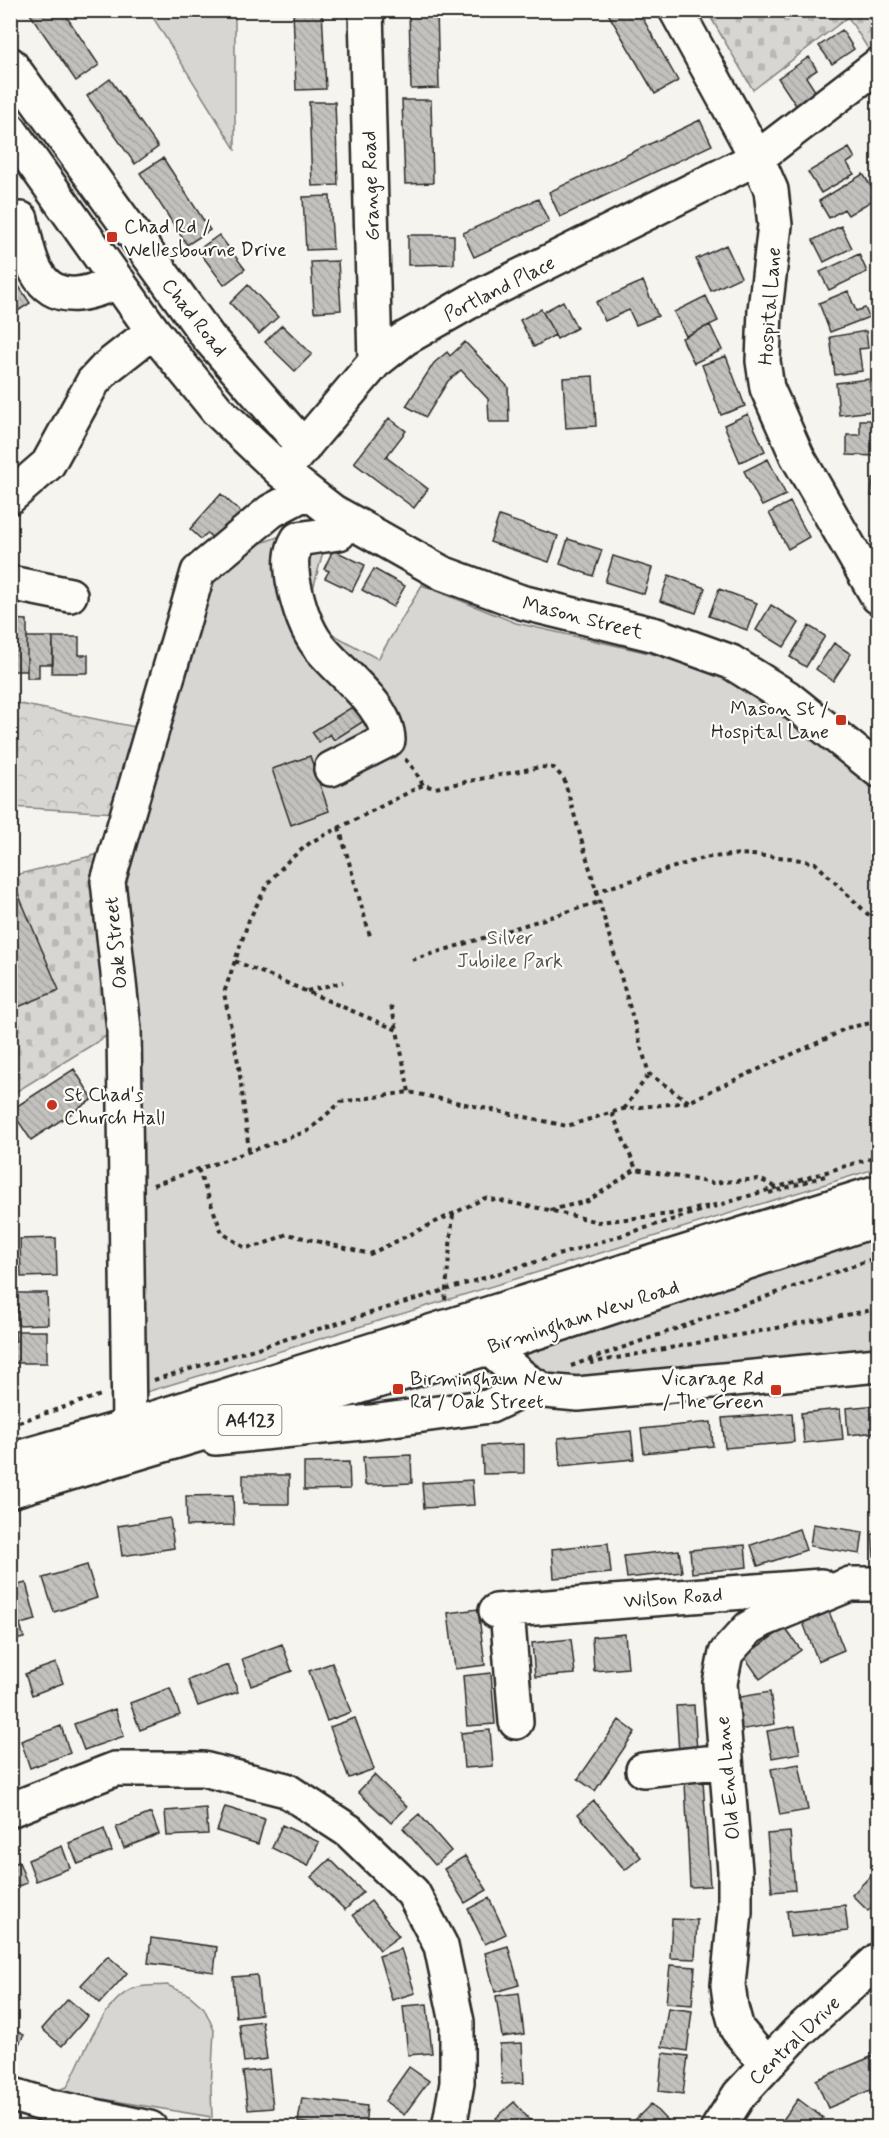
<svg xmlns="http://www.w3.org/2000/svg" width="889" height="2138" viewBox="0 0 889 2138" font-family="Mynerve,sans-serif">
  <defs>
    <pattern id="forest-crowns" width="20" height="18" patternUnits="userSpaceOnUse" patternTransform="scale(1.5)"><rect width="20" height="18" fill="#d7d6d2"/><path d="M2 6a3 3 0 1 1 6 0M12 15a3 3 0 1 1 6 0" fill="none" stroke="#b9b8b4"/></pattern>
    <pattern id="cemetery-stones" width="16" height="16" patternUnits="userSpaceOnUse" patternTransform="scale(1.5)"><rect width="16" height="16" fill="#d7d6d2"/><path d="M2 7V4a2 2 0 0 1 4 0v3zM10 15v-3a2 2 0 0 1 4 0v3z" fill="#b9b8b4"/></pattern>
    <pattern id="building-back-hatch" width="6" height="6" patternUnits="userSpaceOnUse" patternTransform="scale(1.5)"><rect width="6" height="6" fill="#c2c1be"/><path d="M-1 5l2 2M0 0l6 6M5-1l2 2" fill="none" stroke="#a7a6a3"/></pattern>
  </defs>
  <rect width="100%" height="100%" fill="#f5f4ef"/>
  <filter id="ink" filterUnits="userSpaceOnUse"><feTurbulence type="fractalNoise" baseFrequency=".0167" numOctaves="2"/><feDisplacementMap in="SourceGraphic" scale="12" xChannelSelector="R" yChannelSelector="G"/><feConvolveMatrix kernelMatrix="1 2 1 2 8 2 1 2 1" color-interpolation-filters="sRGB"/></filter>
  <g filter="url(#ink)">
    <path fill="#d7d6d2" stroke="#81807e" stroke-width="1.5" d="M149,11h86v138z
      M291,532l36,5 -22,82 73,40 44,-74 94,38 133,30 70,22 56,32 103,78v383l-738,226v-372l-20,-132 88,-308 48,-37z
      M878,1238v114l-317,29 -39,-27z
      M167,1985l22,10 15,13 10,22 -3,58 1,29 -158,-26 13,-4c16,-29 37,-93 72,-100 9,-2 19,-1 28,-2z"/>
    <path fill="url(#forest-crowns)" stroke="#81807e" stroke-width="1.5" d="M10,702l131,26 -24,85 -106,-6z"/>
    <path fill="url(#cemetery-stones)" stroke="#81807e" stroke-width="1.5" d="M707,11h171v43l-4,4 -26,-41 -95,73z
      M107,852l6,180 -102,63v-219z"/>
    <path fill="url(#building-back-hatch)" stroke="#2b2b2b" stroke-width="1.5" d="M62,10l37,55 -23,16 -48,-70z
      M293,10h29l4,79 -30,1z
      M409,10h28l2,78 -28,1z
      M606,10h32l40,71 -23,13z
      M842,30l12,19 -22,15 -13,-18z
      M809,57l8,13 -11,7 13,20 -20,13 -21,-32z
      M110,79l48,68 -23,17 -48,-68z
      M402,100h29l2,83 -28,1z
      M309,102h26l3,83 -26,1z
      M700,120l12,25 -152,72 -11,-25z
      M849,148l6,10 -8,5 7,11 -33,19 -13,-21z
      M163,158l47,72 -23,15 -47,-72z
      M863,174l15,23 -30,18 -4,-6 -15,9 -10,-17z
      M330,196l3,53 -27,1 -3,-53z
      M538,199l11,23 -75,35 -11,-24z
      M841,226l11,22 -28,14 -11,-22z
      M219,235l26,34 -21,16 -26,-35z
      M408,235h46v29l-46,1z
      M726,245l15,32 -30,14 -15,-32z
      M859,254l8,18 -38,18 -9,-18z
      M338,261l3,49 -27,2 -3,-50z
      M10,273l20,30 -20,13z
      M643,281l15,35 -22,9 -7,-15 -24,11 -9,-19z
      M248,285l30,32 -19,17 -29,-31z
      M848,291l8,20 9,-3 4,9 -39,15 -11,-29z
      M706,296l12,25 -32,15 -12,-24z
      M563,301l14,27 -20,11 -14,-27z
      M541,309l14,26 -21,12 -14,-27z
      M282,325l30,29 -17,17 -30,-29z
      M710,325l12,25 -28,13 -12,-25z
      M866,331l2,17 -9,1 3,22 -27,4 -5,-38z
      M465,342l43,45 1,35h-20l-1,-23 -27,-29 -13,11 -22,36 -20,-11 28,-43 13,-11 3,4z
      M726,356l19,50 -24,9 -19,-50z
      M593,376l3,50 -30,2 -3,-50z
      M869,379l4,32 -34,4 -3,-32z
      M748,414l17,37 -25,11 -16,-37z
      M389,418l17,13 -20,26 42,32 -14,19 -60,-45z
      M860,420h18v36l-31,-1v-20h13z
      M768,459l18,36 -24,11 -18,-35z
      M873,478l5,1v18l-7,-1z
      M221,494l24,22 -26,28 -12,-11 -6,6 -11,-10z
      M790,502l19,35 -21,12 -19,-36z
      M499,516l59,20 -9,26 -59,-20z
      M568,539l34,11 -9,26 -33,-12z
      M333,550l32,15 -13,26 -27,-13 4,-7 -5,-2z
      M613,556l39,12 -8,26 -39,-12z
      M374,569l31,17 -12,21 -31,-17z
      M669,575l36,13 -9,25 -36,-12z
      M719,589l38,14 -10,27 -38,-14z
      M771,605l28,18 -15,24 -28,-17z
      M10,619l17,1v51h-17z
      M809,626l16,10 -19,31 -16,-10z
      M27,637h26v27h-14v14h-12z
      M53,637h26v18h9v18h-36z
      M834,643l17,11 -18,27 -17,-12z
      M357,704l10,15 -33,21 -4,-6 -11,8 -7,-10z
      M310,756l19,55 -38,14 -19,-56z
      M17,891l42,99 -41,17 -5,-11 -3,2v-104z
      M74,1069l19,30 -62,41 -20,-30z
      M56,1238l1,38 -36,1 -1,-38z
      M13,1293h34l1,31 -31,1v-18h-7v-12z
      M15,1331h32v32h-37v-22h6z
      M878,1405v27l-30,3 -2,-27z
      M840,1409l3,30 -39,4 -3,-30z
      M792,1413l2,29 -69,6 -3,-30z
      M711,1422l2,24 -69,7 -3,-24z
      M631,1431l3,28 -74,7 -2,-28z
      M524,1444v29l-41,1 -1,-28z
      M411,1455l1,28 -47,2 -2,-28z
      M349,1462l1,27 -46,1v-27z
      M243,1475h46v29h-46z
      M472,1480l2,25 -50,3 -2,-25z
      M233,1495l1,30 -47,1 -1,-30z
      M170,1518l4,30 -52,8 -4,-30z
      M813,1524l50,8 -3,22 -50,-8z
      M799,1529l7,21 -48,16 -7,-21z
      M872,1534h6v23h-4z
      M608,1543l3,30 -57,5 -2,-29z
      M745,1545l2,22 -55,6 -2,-23z
      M679,1550l3,22 -55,6 -3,-22z
      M87,1565l10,33 -43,14 -11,-34z
      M26,1583l10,37 -16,4 4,14 -14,3v-54z
      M478,1609l7,56 -30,4 -7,-56z
      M828,1609l16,41 -26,11 -16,-41z
      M785,1628l16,22 -41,29 -16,-23z
      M625,1634l3,34 -34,3 -2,-34z
      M571,1639l4,35 -40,3 -3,-34z
      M282,1644l10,27 -41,15 -9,-27z
      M56,1663l7,20 -31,12 -7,-21z
      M332,1663l19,49 -24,9 -18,-50z
      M228,1665l10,27 -40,14 -10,-26z
      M491,1673l4,51 -28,2 -4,-50z
      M170,1688l10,27 -40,15 -10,-27z
      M770,1692l5,32 -36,6 -5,-32z
      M694,1705l3,47 -18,1 -3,-47z
      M115,1709l9,27 -40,14 -10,-26z
      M355,1718l19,51 -25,9 -19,-51z
      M619,1720l16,12 -40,59 -17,-12z
      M61,1726l9,27 -40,15 -9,-27z
      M795,1726l5,27 -28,5 -5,-27z
      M490,1730l3,36 -29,2 -3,-35z
      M799,1764l9,46 -28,5 -9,-46z
      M374,1775l33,32 -16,16 -33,-31z
      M703,1781l7,105 -20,1 -5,-105z
      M594,1801l47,56 -16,13 -47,-56z
      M225,1807l40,12 -7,25 -41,-13z
      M206,1808l2,26 -41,2 -2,-25z
      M151,1813l8,21 -35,14 -8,-21z
      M419,1814l32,37 -16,14 -32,-37z
      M282,1825l37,17 -11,24 -36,-18z
      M104,1829l8,22 -34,13 -9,-21z
      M790,1832l5,58 -23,2 -5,-58z
      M62,1846l8,22 -34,13 -8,-21z
      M465,1856l22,34 -22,13 -21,-34z
      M330,1859l33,33 -18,18 -34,-33z
      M19,1862l8,21 -17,6v-24z
      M878,1868v32l-10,11 -16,-16z
      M489,1898l17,36 -21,10 -17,-35z
      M371,1901l28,35 -19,14 -27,-35z
      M845,1905l3,26 -58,6 -3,-26z
      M672,1919l25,1 -2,39 -25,-1z
      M151,1938l66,9 -3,25 -66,-9z
      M508,1946l11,39 -24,7 -10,-39z
      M401,1949l14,44 -23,7 -13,-44z
      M108,1956l19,17 -27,30 -19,-18z
      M670,1965l25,2 -3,38 -26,-2z
      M257,1975l4,39 -25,3 -3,-40z
      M519,1993l5,41 -22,3 -6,-41z
      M68,1999l20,17 -26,30 -20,-17z
      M427,2004l5,49 -24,2 -5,-49z
      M668,2008l24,3 -5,40 -25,-4z
      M262,2021l5,38 -23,3 -5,-38z
      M10,2028l14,7 -12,21h-2z
      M522,2043l2,40 -22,1 -2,-40z
      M663,2053l25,3 -5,38 -24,-3z
      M878,2054v33l-50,21 -12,-28z
      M409,2067l20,14 -25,34 -19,-14z
      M269,2069l4,39 -25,2 -5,-38z
      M302,2098l65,8 -2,22h-27l-40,-6z
      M798,2099l25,19 -7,10h-39z
      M514,2102l23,26h-32l-9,-10z
      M651,2104l19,20 -4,4h-39z"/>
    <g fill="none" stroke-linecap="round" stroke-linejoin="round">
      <g stroke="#2b2b2b" stroke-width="38">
        <path id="minor" d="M366,10l9,352
          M676,10l81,148 14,32 4,35 -10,85 -2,51 4,27 30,68 81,141
          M10,64l198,273 96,110
          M10,130l143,201 64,79 65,62 50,39 110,62 79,29 135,33 75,27 56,35 91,73
          M21,219c6,32 13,78 56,75 14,-1 29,-8 42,-12
          M282,472l93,-110 29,-23 74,-42 279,-139 121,-93
          M10,497l38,-33 45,-82 13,-14 47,-37
          M10,583l60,12
          M331,769l57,-29c-1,-36 -49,-67 -70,-95 -13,-17 -21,-45 -25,-65 -2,-15 -3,-28 5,-41l41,-6 9,-13
          M129,1426l-5,-397 -16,-148 90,-309 73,-61 36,-19
          M215,1438l156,-16 119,-16 21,-10 16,-15
          M507,1610l9,112
          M496,1611l325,-25
          M643,1770l82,-9
          M10,1810l105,-41h88l83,21 63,41 64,62 28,53 16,76v61l-8,45
          M767,2065l-30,-36 -6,-22 -3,-22 7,-73v-41l-15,-188 6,-30 23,-25 14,-8 87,-36h28
          M10,2094l39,12 101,22
          M718,2128l21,-33 28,-30 31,-33 80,-72"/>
      </g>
      <g stroke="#2b2b2b" stroke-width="38">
        <path id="major" d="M481,1324l7,24 39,33 18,10 33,3 300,-29"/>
      </g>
      <g stroke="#2b2b2b" stroke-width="38">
        <path id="highway" d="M10,1460l119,-34 749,-234
          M10,1491l478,-143 390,-129"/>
      </g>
      <path stroke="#2b2b2b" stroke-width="4" stroke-dasharray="4.5 4.5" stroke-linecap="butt" d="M405,759l9,10 9,16 12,3 105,-21 14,1 10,11 85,295 40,28
        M339,827l31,109
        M595,892l108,-34 37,-4 50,4 25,5 63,61
        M412,960l187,-58
        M235,961l162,69 12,62
        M307,991l36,-9
        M391,1006l6,23
        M624,1109l25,-35
        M612,1113l24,56
        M249,1151l-10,-84 -15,-74 25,-73 19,-37 21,-23 22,-18 112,-57
        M198,1169l24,64 23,15 16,-3 26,-11 83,20 115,-56 64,12 49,12 73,-8 49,-10
        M153,1185l155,-54 33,-29 68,-10 158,34 56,-17 66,-7 30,-15 107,-48 20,-11 25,-5 7,2
        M769,1193l56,-17
        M550,1210l38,-9 48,-32 76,14 47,-4 19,9
        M445,1300l8,-86
        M590,1363l288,-54
        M571,1366l307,-109
        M154,1380l724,-224
        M10,1425l94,-31"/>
      <use href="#minor" stroke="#fdfcf7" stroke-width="33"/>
      <use href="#major" stroke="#fdfcf7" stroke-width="33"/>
      <use href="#highway" stroke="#fdfcf7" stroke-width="33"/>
    </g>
  </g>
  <g fill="#c8321e" stroke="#fdfcf7" stroke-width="2">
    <rect x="106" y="231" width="12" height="12" rx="3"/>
    <rect x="835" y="714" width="12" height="12" rx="3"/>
    <circle cx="52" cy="1105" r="6"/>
    <rect x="392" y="1383" width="12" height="12" rx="3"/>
    <rect x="770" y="1384" width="12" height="12" rx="3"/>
  </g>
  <g text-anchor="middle" stroke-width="4.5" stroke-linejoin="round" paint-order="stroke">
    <rect fill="#fdfcf7" stroke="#6a6a68" stroke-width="1.5" x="218.5" y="1405" width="63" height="30" rx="4.5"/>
    <g font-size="18" font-weight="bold" fill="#2b2b2b">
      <text x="250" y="1426">A4123</text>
    </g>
    <g font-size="20" fill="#2b2b2b" stroke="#fdfcf7">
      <text transform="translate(370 186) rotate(-92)" y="7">Grange Road</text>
      <text transform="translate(499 288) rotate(-27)" y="7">Portland Place</text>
      <text transform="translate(769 306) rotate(-86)" y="7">Hospital Lane</text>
      <text transform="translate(195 317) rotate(52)" y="7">Chad Road</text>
      <text transform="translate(583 617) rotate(14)" y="7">Mason Street</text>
      <text transform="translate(115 943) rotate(-96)" y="7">Oak Street</text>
      <text transform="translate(583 1316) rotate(-18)" y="7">Birmingham New Road</text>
      <text transform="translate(673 1597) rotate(-4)" y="7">Wilson Road</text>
      <text transform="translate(727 1778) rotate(-95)" y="7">Old End Lane</text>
      <text transform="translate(794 2040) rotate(-44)" y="7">Central Drive</text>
    </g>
    <g font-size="20" fill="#2b2b2b" stroke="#fdfcf7" text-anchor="start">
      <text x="124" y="233">Chad Rd /<tspan x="124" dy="23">Wellesbourne Drive</tspan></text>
      <text x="829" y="715" text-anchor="end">Mason St /<tspan x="829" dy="23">Hospital Lane</tspan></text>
      <text x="64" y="1101">St Chad's<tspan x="64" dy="23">Church Hall</tspan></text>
      <text x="410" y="1385">Birmingham New<tspan x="410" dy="23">Rd / Oak Street</tspan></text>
      <text x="764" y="1385" text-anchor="end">Vicarage Rd<tspan x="764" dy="23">/ The Green</tspan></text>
    </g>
    <g font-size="20" fill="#565655" stroke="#fdfcf7">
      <text x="510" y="944">Silver<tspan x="510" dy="23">Jubilee Park</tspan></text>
    </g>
  </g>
  <rect width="889" height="2138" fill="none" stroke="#fdfcf7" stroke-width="36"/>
  <rect x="18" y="18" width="853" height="2102" fill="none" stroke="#2b2b2b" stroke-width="2" filter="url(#ink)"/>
</svg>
